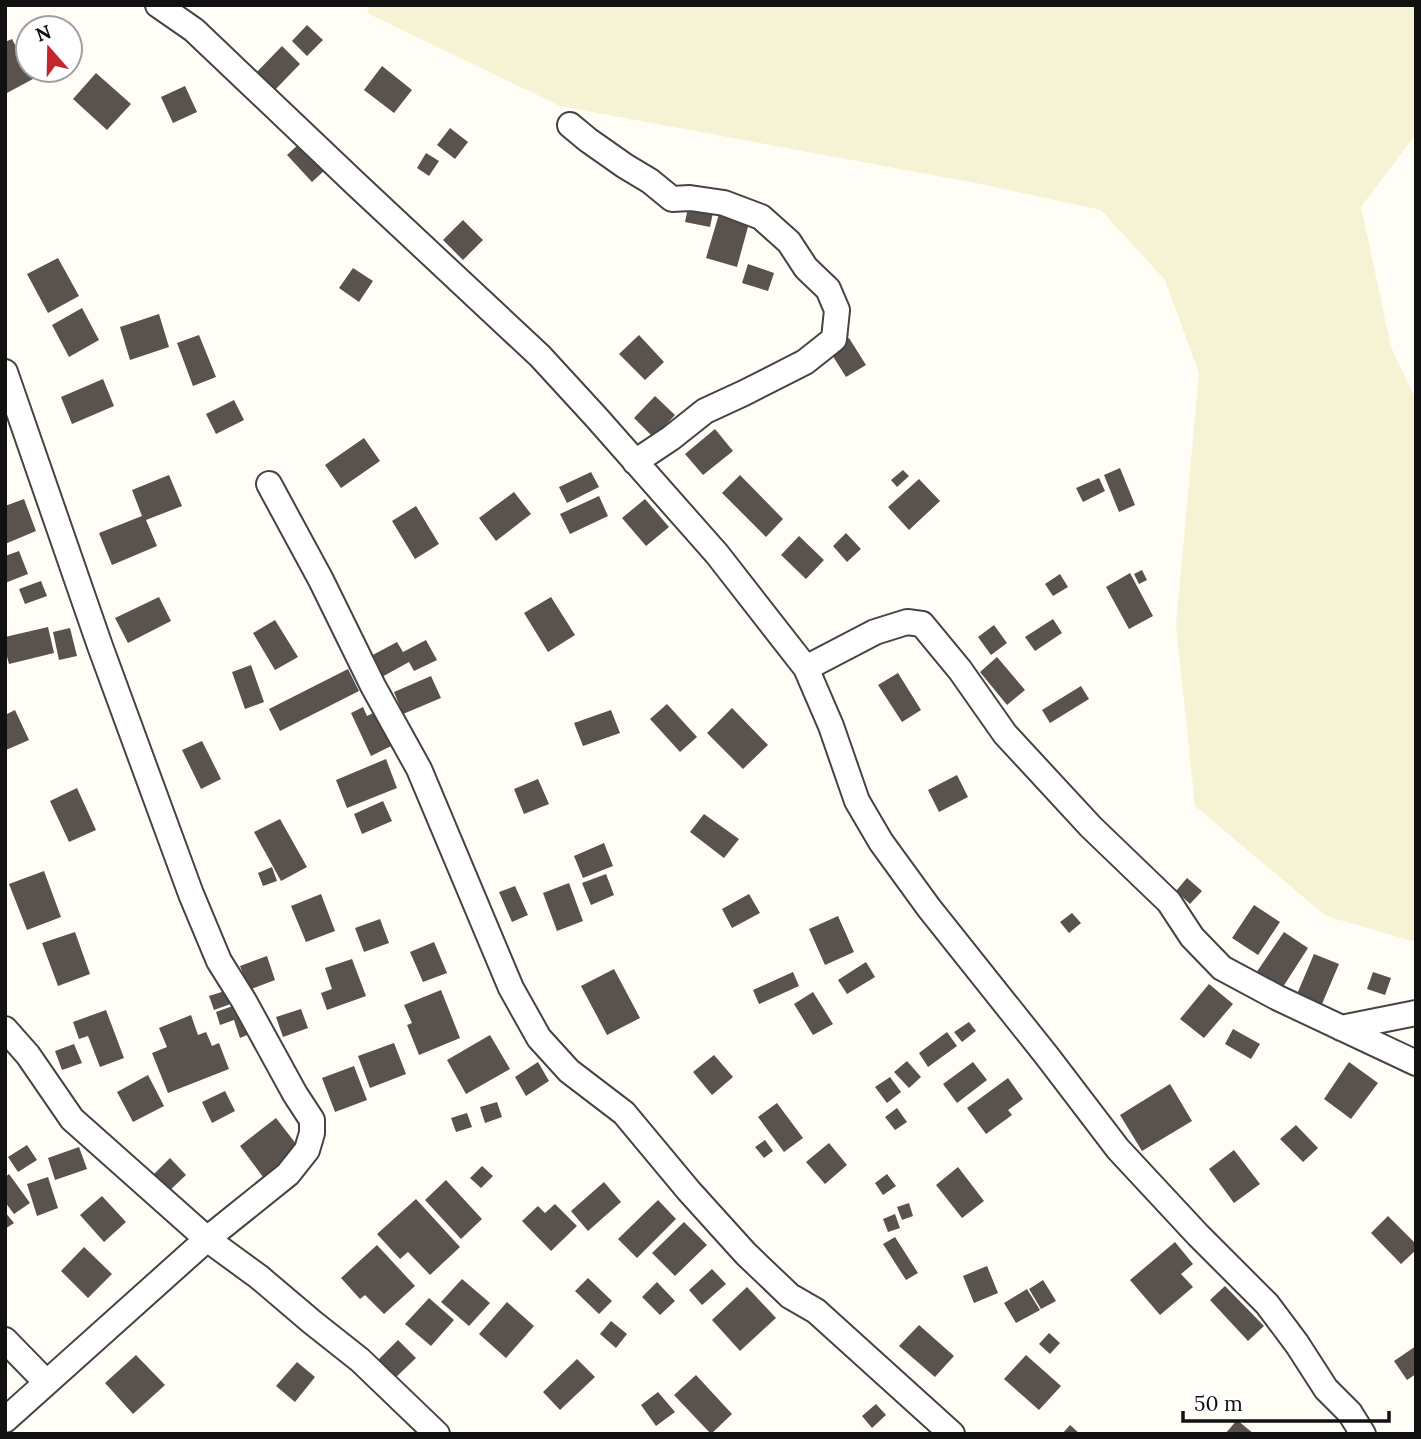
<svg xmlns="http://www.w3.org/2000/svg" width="1421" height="1439" viewBox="0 0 1421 1439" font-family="Lora,serif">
  <rect width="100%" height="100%" fill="#fffdf5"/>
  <path fill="#f6f3d4" d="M366,5h1050v129l-55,73 30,140 25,53v542l-90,-26 -131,-110 -19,-181 23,-252 -34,-93 -64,-70 -120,-26 -421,-78 -191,-92z"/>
  <path fill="#5a524d" d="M307,25l16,15 -16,16 -15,-15z
    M12,39l21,40 -28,15v-52z
    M282,46l18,18 -28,29 -18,-18z
    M382,66l30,24 -18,23 -30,-23z
    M96,73l35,31 -24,26 -34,-31z
    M185,86l12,26 -24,11 -12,-26z
    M450,128l18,14 -13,17 -18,-14z
    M300,143l25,27 -13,12 -25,-27z
    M426,153l13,8 -10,15 -12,-8z
    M689,203l25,5 -4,19 -25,-5z
    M719,214l30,9 -12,44 -31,-9z
    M463,220l20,20 -20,20 -20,-20z
    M58,258l21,38 -31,17 -21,-39z
    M748,264l26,9 -6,18 -26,-8z
    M353,268l20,13 -14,21 -20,-14z
    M82,308l17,32 -30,17 -17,-32z
    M159,314l10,33 -39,13 -10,-33z
    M199,335l17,42 -23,9 -16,-43z
    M639,335l25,27 -19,18 -26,-26z
    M849,338l17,27 -20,12 -17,-27z
    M103,379l11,27 -42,18 -11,-27z
    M655,396l20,19 -21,23 -20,-20z
    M234,400l10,20 -28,14 -10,-20z
    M715,429l18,22 -30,24 -18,-21z
    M364,438l16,23 -39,27 -16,-23z
    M1120,468l15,37 -16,7 -15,-37z
    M903,470l6,6 -12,11 -6,-7z
    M591,472l8,15 -32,16 -8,-16z
    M169,475l13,31 -36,14 11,26 -45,19 -13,-32 43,-17 -10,-26z
    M740,475l43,44 -17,18 -44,-44z
    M1099,478l6,13 -22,11 -7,-14z
    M919,479l21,22 -31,29 -21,-23z
    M514,492l17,22 -35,27 -17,-23z
    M599,496l9,20 -38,18 -10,-20z
    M24,499l12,32 -31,13v-38z
    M645,499l24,28 -23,19 -24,-28z
    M416,506l23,38 -24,15 -23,-38z
    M846,533l15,16 -14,13 -14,-16z
    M799,536l25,24 -18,19 -25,-24z
    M19,551l9,23 -23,9v-27z
    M1142,570l5,10 -8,4 -5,-10z
    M1130,573l23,43 -24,13 -23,-42z
    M1060,574l8,13 -15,9 -8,-12z
    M41,581l6,15 -22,8 -6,-15z
    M159,597l12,24 -43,22 -13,-25z
    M551,597l24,38 -27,17 -24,-39z
    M1053,619l9,14 -27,18 -10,-14z
    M275,620l23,37 -23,13 -22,-37z
    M994,625l13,18 -16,12 -13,-18z
    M48,627l6,26 -45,11 -4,-15v-12z
    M70,628l7,28 -18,4 -6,-28z
    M426,640l11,20 -23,11 -5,-9 -29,16 -11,-21 28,-15 6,10z
    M997,657l28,33 -18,15 -27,-33z
    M251,665l13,37 -19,7 -13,-37z
    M348,669l11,22 -79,40 -11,-22z
    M898,673l23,37 -19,12 -24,-37z
    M431,676l10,22 -38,16 -9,-22z
    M1081,686l8,13 -39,24 -8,-13z
    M667,704l30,33 -17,15 -30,-33z
    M363,707l4,9 8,-4 16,34 -20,10 -20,-43z
    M732,708l36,37 -25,24 -36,-36z
    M15,710l14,30 -23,10 -1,-35z
    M611,710l9,23 -37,13 -9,-23z
    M202,741l19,38 -20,10 -19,-39z
    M386,759l11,29 -50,20 -11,-28z
    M957,775l11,22 -29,15 -11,-22z
    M538,779l11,25 -25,10 -10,-25z
    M77,788l19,42 -27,12 -19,-41z
    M383,801l9,20 -30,13 -8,-20z
    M704,814l35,25 -15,19 -34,-26z
    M280,819l27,48 -26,14 -27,-49z
    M604,843l9,23 -30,12 -9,-22z
    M272,867l5,14 -14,5 -5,-13z
    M44,871l17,46 -34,13 -18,-46z
    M606,874l8,21 -23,10 -9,-22z
    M1187,878l15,13 -12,13 -14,-13z
    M569,883l14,38 -26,10 -14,-38z
    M515,886l13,29 -16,7 -13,-30z
    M321,894l14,37 -29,11 -15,-36z
    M749,894l11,19 -28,15 -10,-19z
    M1254,905l26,17 -22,33 -26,-17z
    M1072,913l9,10 -12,10 -9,-11z
    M838,916l16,36 -29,13 -16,-36z
    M380,919l9,24 -25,9 -9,-24z
    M75,932l15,42 -32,12 -16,-43z
    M1284,932l24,16 -27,42 -25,-17z
    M434,942l13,31 -24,9 -13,-30z
    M1314,954l25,10 -17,40 -25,-10z
    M267,956l8,24 -26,10 -9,-24z
    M352,959l14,37 -39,14 -6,-17 11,-4 -7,-21z
    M866,962l9,15 -28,17 -9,-14z
    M614,969l26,49 -33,17 -26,-49z
    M793,972l6,14 -40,18 -6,-14z
    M1373,972l18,6 -6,17 -18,-6z
    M1209,984l24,20 -29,34 -24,-19z
    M231,989l5,13 -22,8 -5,-14z
    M441,990l19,48 -41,17 -12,-30 5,-2 -8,-18z
    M813,992l20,32 -20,11 -19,-31z
    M241,1003l11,30 -12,5 -6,-18 -14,5 -4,-13z
    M301,1009l7,19 -25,9 -7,-20z
    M106,1010l18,48 -24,9 -12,-31 -9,3 -6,-17z
    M191,1015l7,20 8,-3 6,14 7,-3 10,26 -61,24 -16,-40 15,-6 -8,-19z
    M969,1022l7,9 -14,11 -8,-10z
    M1233,1029l27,15 -9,15 -26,-15z
    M947,1032l10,14 -29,21 -9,-14z
    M490,1035l20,34 -44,25 -19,-34z
    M394,1043l12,31 -36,14 -12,-32z
    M74,1044l8,19 -20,7 -7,-19z
    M714,1055l19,22 -21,18 -19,-23z
    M907,1061l14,16 -12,11 -15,-16z
    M538,1062l11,19 -23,15 -11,-19z
    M973,1062l14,18 -30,23 -14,-19z
    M1349,1062l29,21 -27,36 -27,-20z
    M354,1066l13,34 -32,12 -13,-34z
    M148,1075l16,31 -31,16 -16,-30z
    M890,1077l11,15 -14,11 -12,-16z
    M1008,1078l15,21 -15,11 4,5 -26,19 -19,-26z
    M1170,1084l22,37 -50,30 -22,-36z
    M225,1091l10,20 -23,12 -10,-21z
    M497,1102l5,15 -17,6 -5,-16z
    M777,1103l26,35 -19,14 -26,-35z
    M897,1108l10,14 -12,8 -10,-13z
    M467,1113l5,14 -16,5 -5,-14z
    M276,1118l24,31 -37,28 -23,-31z
    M1296,1125l22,23 -15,14 -23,-23z
    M765,1140l8,11 -9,7 -9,-11z
    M829,1143l18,22 -22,19 -19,-22z
    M27,1145l10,15 -19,12 -10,-15z
    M79,1147l8,22 -32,11 -7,-22z
    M1234,1150l26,34 -26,19 -25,-34z
    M170,1158l16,17 -19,18 -15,-17z
    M482,1166l11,10 -12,12 -11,-10z
    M958,1167l26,34 -22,17 -26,-33z
    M9,1174l21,29 -16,11 -9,-12v-25z
    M887,1174l9,12 -13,9 -8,-12z
    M48,1177l10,31 -21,8 -10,-32z
    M446,1180l36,39 -21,20 -36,-39z
    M604,1182l17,20 -33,29 -17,-20z
    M102,1196l24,26 -22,20 -24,-27z
    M416,1199l44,48 -30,28 -22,-23 -8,7 -23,-25z
    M658,1200l18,19 -39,39 -19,-19z
    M909,1203l4,13 -11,4 -5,-13z
    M555,1204l22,22 -26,25 -29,-30 16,-15 7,7z
    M5,1212l9,11 -9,6z
    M895,1214l5,14 -12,4 -5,-13z
    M1388,1216l28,28v6l-15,14 -30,-31z
    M684,1222l23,23 -32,31 -23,-23z
    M895,1237l23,36 -12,7 -23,-36z
    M1175,1242l18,22 -12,10 12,13 -33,28 -30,-35z
    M377,1245l38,41 -31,28 -19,-19 -5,4 -19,-21z
    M84,1247l28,27 -24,24 -27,-27z
    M987,1266l11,27 -24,10 -11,-27z
    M712,1269l14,15 -24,21 -13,-15z
    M588,1278l24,23 -13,13 -24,-23z
    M462,1279l28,24 -21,23 -28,-24z
    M1043,1280l13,21 -15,8 -12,-20z
    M657,1282l18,19 -15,14 -18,-18z
    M1225,1286l39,40 -16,15 -38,-41z
    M747,1287l29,31 -36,33 -28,-31z
    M1027,1289l13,21 -24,13 -12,-20z
    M429,1298l25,22 -23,26 -26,-22z
    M507,1302l27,24 -28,32 -27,-24z
    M611,1321l16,13 -11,14 -16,-14z
    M919,1325l35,31 -19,21 -36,-31z
    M1049,1333l11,10 -10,11 -11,-10z
    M398,1340l18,18 -21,20 -18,-17z
    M1416,1346v28l-9,6 -13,-19z
    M136,1355l29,30 -32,29 -28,-31z
    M1026,1355l35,31 -22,24 -35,-31z
    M577,1359l18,18 -35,33 -17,-18z
    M297,1362l18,15 -20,25 -19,-16z
    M696,1375l36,39 -21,20 -37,-39z
    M658,1392l17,20 -19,14 -15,-21z
    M876,1404l10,11 -14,13 -10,-12z
    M1237,1420l17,14h-29z
    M1070,1425l10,9h-18z"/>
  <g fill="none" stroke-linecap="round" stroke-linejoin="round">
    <g stroke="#444" stroke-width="28">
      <path id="minor" d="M158,5l36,25 163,155 183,171 56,61 121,137 89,114 69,-36 32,-10 15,2 38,46 45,64 86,93 78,75 23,35 30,31 56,30 138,65
        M570,125l18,15 37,26 25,15 22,18 18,-1 34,5 37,14 28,25 17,26 22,21 9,21 -3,29 -29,23 -61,31 -39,18 -34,27 -36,24
        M5,372l95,274 91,248 28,67 25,40 51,93 17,26v13l-5,17 -19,24 -81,65 -202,181
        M269,484l52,96 52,106 46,83 92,219 28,50 30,33 55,42 65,78 57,63 44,42 26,15 136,123
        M806,668l25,58 26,75 24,41 48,66 118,148 71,93 80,86 69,69 30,40 29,45 24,24 13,21
        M1341,1028l75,-15
        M5,1029l23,26 44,64 135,120 52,38 53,45 48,38 77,74
        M5,1340l41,42"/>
    </g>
    <use href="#minor" stroke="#fff" stroke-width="24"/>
  </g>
  <rect width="1421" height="1439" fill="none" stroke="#111111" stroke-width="14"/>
  <g transform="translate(49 49) rotate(340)"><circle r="33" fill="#ffffff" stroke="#a0a0a0" stroke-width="2"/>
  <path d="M0-5L12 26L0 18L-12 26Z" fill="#c4262e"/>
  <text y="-10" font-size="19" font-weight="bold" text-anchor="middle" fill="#111111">N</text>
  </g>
  <path d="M1183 1411v10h206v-10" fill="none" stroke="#111111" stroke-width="3.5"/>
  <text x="1194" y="1411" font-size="21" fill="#111111" stroke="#ffffff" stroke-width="5" paint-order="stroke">50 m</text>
</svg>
